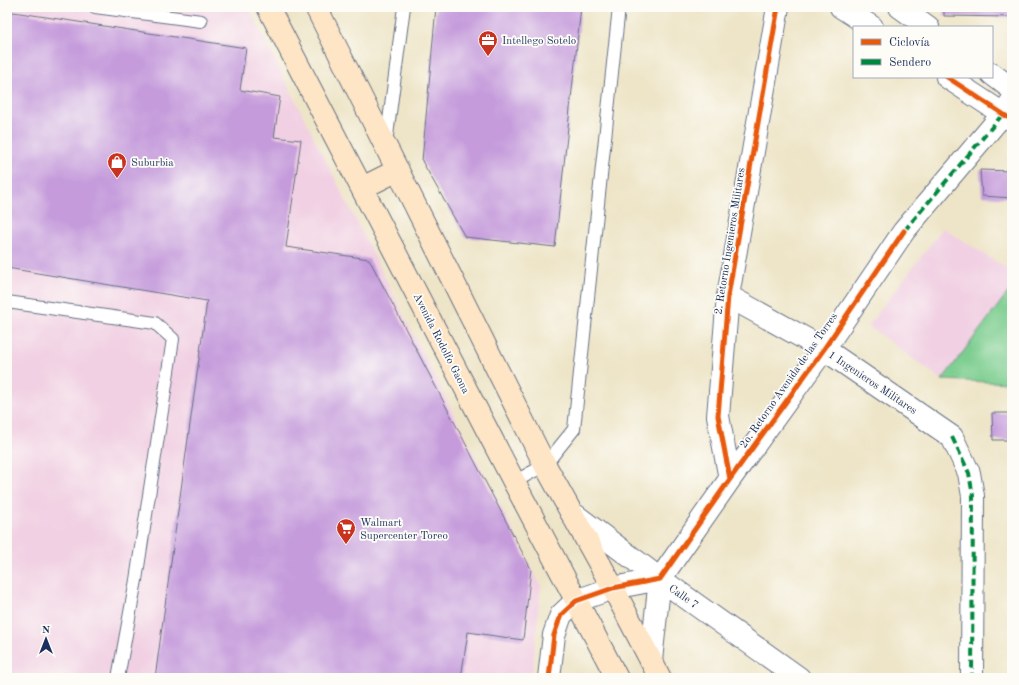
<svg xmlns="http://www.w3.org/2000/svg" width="1019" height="685" viewBox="0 0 1019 685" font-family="'Old Standard TT',serif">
  <rect width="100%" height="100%" fill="#fdfcf7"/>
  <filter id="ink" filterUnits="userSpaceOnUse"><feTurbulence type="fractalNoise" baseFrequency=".025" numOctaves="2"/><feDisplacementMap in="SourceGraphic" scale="8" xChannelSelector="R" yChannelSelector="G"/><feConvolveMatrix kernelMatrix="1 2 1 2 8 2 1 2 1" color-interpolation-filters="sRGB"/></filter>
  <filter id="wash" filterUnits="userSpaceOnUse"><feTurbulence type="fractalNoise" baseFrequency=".012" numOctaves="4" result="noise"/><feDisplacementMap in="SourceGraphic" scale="16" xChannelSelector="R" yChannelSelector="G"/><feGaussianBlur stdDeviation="0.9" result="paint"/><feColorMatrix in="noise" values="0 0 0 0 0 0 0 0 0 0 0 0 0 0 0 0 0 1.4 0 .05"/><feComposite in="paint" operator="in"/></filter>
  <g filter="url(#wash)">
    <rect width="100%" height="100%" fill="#eee5c8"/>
    <path fill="#f1d0e3" d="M7,7h241l293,579 -9,92h-525z
      M943,228l69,44v16l-70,92 -74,-54z"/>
    <path fill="#7ccd8f" stroke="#4c7e76" d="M1012,287v96l-70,-3z"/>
    <g id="blocks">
      <path fill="#c59bdb" d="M436,7h145l-26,240 -90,-10 -43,-76z
        M944,7h68v10l-68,-1z
        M7,11l239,37 -6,42 40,7 -6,40 27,3 -15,107 83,12 162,310 -8,71 -55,-8 -7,46h-306l52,-377 -200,-33z
        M980,170l32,1v27l-30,-2z
        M992,413h20v27h-19z"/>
    </g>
  </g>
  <g filter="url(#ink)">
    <use href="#blocks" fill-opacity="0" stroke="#656f83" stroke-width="1"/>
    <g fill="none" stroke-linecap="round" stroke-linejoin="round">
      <g stroke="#656f83" stroke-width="14">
        <path id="lane" d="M95,7l106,14
          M386,143l18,-136
          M7,302l148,21 18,16 -37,241 -18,98
          M514,482l31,-17 29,-36 45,-422"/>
      </g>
      <g stroke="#656f83" stroke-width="24">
        <path id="street" d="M841,7l31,20
          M900,7l28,20
          M992,74l20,15
          M947,77l65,43
          M728,296l96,53 128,88 17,36 4,23 -1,182
          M730,479l-12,-63 10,-120 50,-289
          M571,512l89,67 139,99
          M651,660l9,-81
          M549,678l5,-43 7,-20 15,-14 37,-13 47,-9 70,-100 94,-130 80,-118 99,-117 9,-13"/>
      </g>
      <g stroke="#656f83" stroke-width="24">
        <path id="secondary" d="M268,7l246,475 103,196
          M316,7l229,458 68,123 47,90
          M362,188l36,-18"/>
      </g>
      <use href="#lane" stroke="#fff" stroke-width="12"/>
      <use href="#street" stroke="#fff" stroke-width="22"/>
      <use href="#secondary" stroke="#fde5c5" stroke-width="22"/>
      <path stroke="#00873e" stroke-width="4" stroke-dasharray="8 4" stroke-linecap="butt" d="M904,231l99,-117
        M952,437l17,36 4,23 -1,182"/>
      <g stroke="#fdfcf7" stroke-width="8">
        <path id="cycleway" d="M947,77l65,43
          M730,479l-12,-63 10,-120 50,-289
          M549,678l5,-43 7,-20 15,-14 37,-13 47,-9 70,-100 94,-130 80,-118"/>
      </g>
      <use href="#cycleway" stroke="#e8590c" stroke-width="5"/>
    </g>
  </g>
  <defs>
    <g id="office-pin" transform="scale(1)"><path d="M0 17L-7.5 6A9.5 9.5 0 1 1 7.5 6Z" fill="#c8321e" stroke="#fdfcf7"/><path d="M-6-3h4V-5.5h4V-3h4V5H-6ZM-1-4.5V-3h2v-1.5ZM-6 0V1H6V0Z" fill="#fff"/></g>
    <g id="shop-pin" transform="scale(1)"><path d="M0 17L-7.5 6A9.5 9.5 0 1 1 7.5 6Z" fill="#c8321e" stroke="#fdfcf7"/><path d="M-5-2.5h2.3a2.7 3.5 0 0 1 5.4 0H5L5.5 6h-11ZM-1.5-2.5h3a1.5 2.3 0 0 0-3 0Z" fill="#fff"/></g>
    <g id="supermarket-pin" transform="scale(1)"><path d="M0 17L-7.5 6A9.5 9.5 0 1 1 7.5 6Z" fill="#c8321e" stroke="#fdfcf7"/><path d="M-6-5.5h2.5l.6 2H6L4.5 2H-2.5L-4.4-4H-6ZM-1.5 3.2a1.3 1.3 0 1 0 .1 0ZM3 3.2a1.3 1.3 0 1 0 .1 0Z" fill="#fff"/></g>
  </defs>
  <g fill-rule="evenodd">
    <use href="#office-pin" x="488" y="40"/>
    <use href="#shop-pin" x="117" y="162"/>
    <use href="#supermarket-pin" x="346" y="528"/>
  </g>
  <g text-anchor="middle" stroke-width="3.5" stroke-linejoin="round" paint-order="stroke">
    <g font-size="11" fill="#1b2f5e" stroke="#fdfcf7" text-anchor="start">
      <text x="502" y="44">Intellego Sotelo</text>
      <text x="131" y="166">Suburbia</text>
      <text x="360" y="526">Walmart<tspan x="360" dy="13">Supercenter Toreo</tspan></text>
    </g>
    <g font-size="11" fill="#1b2f5e" stroke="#fdfcf7">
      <text transform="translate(729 241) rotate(-81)" y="4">2. Retorno Ingenieros Militares</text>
      <text transform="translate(442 343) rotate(63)" y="4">Avenida Rodolfo Gaona</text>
      <text transform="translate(788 380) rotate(-55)" y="4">2o. Retorno Avenida de las Torres</text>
      <text transform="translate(873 382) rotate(34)" y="4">1 Ingenieros Militares</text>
      <text transform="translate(684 596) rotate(35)" y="4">Calle 7</text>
    </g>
  </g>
  <rect width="1019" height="685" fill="none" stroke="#fdfcf7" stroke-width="24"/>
  <rect x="853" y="26" width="140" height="52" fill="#fdfcf7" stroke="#a3aaba"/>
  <rect x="861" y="39" width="20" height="6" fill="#e8590c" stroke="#a3aaba"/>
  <text x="889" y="46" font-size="12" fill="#1b2f5e">Ciclovía</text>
  <rect x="861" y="59" width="20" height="6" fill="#00873e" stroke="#a3aaba"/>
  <text x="889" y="66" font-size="12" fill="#1b2f5e">Sendero</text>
  <g transform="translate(46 639)" stroke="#fdfcf7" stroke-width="3" paint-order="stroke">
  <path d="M0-3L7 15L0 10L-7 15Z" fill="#1b2f5e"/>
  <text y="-6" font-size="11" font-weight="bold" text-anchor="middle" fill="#1b2f5e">N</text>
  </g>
</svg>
